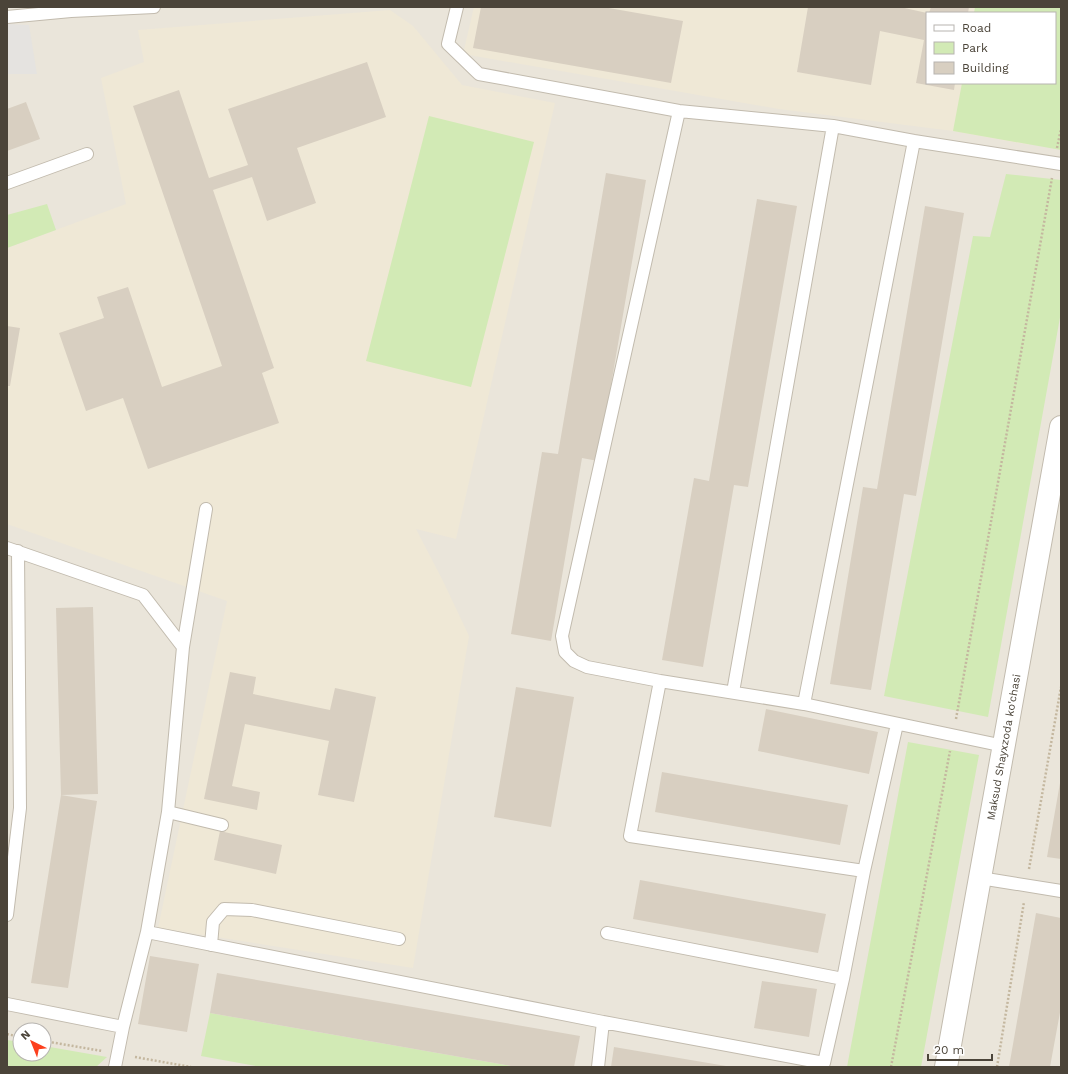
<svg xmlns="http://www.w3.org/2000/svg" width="1068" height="1074" viewBox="0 0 1068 1074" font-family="'Work Sans',sans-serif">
  <rect width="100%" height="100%" fill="#f6f3ec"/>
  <path fill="#eae5da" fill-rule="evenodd" d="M7,7h1054v1060h-1054zM927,13h128v70h-128zM20,1030h24v24h-24z"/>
  <path fill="#efe8d6" d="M474,7h579l-1,6h-125v70h113l-11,62 -76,-14 -174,-22 -316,-55z
    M390,10l23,16 49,59 93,18 -99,436 -40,-10 26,50 27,57 -56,332 -255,-40 69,-327 -220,-77v-276l119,-44 -25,-126 43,-16 -6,-32z"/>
  <path fill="#d2eab5" d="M975,7h86v143l-108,-19 9,-48h93v-70h-81z
    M429,116l105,26 -63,245 -105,-26z
    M1006,174l55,6v132l-73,405 -104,-21 89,-460 17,1z
    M47,204l9,26 -49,18v-33z
    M908,742l71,13 -58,312h-74z
    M210,1013l307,54h-256l-60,-11z
    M7,1040l13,2v12h24v-8l63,11 -11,10h-84l-5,-1z"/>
  <path fill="#e5e3e0" d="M7,24l22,1 8,49h-30z"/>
  <path fill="#d8cfc1" d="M481,7h122l80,14 -12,62 -198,-35z
    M808,7h92l27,6v70h28l-1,7 -38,-7 8,-43 -44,-9 -9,54 -74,-13z
    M931,7h38l-1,6h-39z
    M367,62l19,55 -89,31 19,55 -49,18 -15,-44 -39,13 61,178 -12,5 17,50 -131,46 -25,-71 -37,13 -27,-78 45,-15 -7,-21 31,-10 34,100 60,-21 -89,-260 46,-16 30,88 39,-13 -20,-56z
    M26,102l14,37 -33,12v-42z
    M606,173l40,7 -48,281 -16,-3 -31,183 -40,-7 31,-182 16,2z
    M757,199l40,7 -49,281 -14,-2 -31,182 -41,-7 32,-182 15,3z
    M925,206l39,7 -48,283 -12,-2 -33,196 -41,-6 33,-197 14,2z
    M7,326l13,2 -10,58h-3z
    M93,607l5,187 -37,1 36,6 -29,187 -37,-5 30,-188 -5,-187z
    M230,672l26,5 -3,17 77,16 5,-22 41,9 -22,105 -36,-7 11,-54 -84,-17 -13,62 28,6 -3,18 -53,-11z
    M516,687l58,10 -23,130 -57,-10z
    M766,709l112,23 -9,42 -111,-23z
    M662,772l186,33 -8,40 -185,-33z
    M1060,783h1v76l-14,-2z
    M220,831l62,14 -6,29 -62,-14z
    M640,880l186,34 -8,39 -185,-34z
    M1036,913l25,5v89l-11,60h-41z
    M150,956l49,8 -12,68 -49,-8z
    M217,973l363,63 -6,31h-57l-307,-54z
    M762,981l55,8 -8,48 -55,-9z
    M614,1047l112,19v1h-115z"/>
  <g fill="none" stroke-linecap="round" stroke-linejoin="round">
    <g stroke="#c2bbae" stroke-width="14">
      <path id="service" d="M457,7l-9,37 31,30 200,37 154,15 81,15 147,23
        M7,17l64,-6 83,-4
        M679,111l-117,525 3,16 9,9 13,6 73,14 144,23 200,42
        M7,183l80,-29
        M7,548l136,47 40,52
        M660,681l-30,155 234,35
        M733,692l100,-566
        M804,704l110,-563
        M168,812l54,13
        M980,878l81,13
        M7,915l13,-107 -2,-257
        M147,932l456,90
        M607,933l236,46
        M211,945l2,-23 11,-13 28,1 147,29
        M7,1004l116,23
        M115,1067l8,-40 24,-95 21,-120 15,-165 23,-138
        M598,1067l5,-45 221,41 19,-84 21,-108 33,-147"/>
    </g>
    <g stroke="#c2bbae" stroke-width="24">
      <g id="tertiary">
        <path id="s1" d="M946,1067l115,-640"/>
      </g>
    </g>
    <path stroke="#c4b79f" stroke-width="2.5" stroke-dasharray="2 2" stroke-linecap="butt" d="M1057,148l4,-19
      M956,719l96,-541
      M1029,869l32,-182
      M7,1034l13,3
      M44,1041l58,10
      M135,1057l56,10
      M891,1067l59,-316
      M997,1067l27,-165"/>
    <use href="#service" stroke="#fff" stroke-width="12"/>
    <use href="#tertiary" stroke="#fff" stroke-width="22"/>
  </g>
  <g text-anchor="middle" stroke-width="4" stroke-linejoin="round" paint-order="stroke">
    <g font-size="11" fill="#4b4439" stroke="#fff">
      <text dy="4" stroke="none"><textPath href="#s1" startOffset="325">Maksud Shayxzoda ko'chasi</textPath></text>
    </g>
  </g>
  <rect width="1068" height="1074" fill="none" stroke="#4b4439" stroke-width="16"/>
  <rect x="926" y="12" width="130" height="72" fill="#ffffff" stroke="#b7b4b0"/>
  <rect x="934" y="25" width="20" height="6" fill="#ffffff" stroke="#b7b4b0"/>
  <text x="962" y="32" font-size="12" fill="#4b4439">Road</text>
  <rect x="934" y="42" width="20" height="12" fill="#d2eab5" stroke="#b7b4b0"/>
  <text x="962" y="52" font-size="12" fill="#4b4439">Park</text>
  <rect x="934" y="62" width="20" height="12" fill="#d8cfc1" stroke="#b7b4b0"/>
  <text x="962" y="72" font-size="12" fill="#4b4439">Building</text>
  <g transform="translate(32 1042) rotate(317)"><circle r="19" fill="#ffffff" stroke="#b7b4b0"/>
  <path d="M0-3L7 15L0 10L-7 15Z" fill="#fc3f1d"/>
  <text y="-6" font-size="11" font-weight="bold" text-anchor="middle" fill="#4b4439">N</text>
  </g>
  <path d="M928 1054v6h64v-6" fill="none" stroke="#4b4439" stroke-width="2"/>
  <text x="934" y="1054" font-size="12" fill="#4b4439" stroke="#ffffff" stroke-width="3" paint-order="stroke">20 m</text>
</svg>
